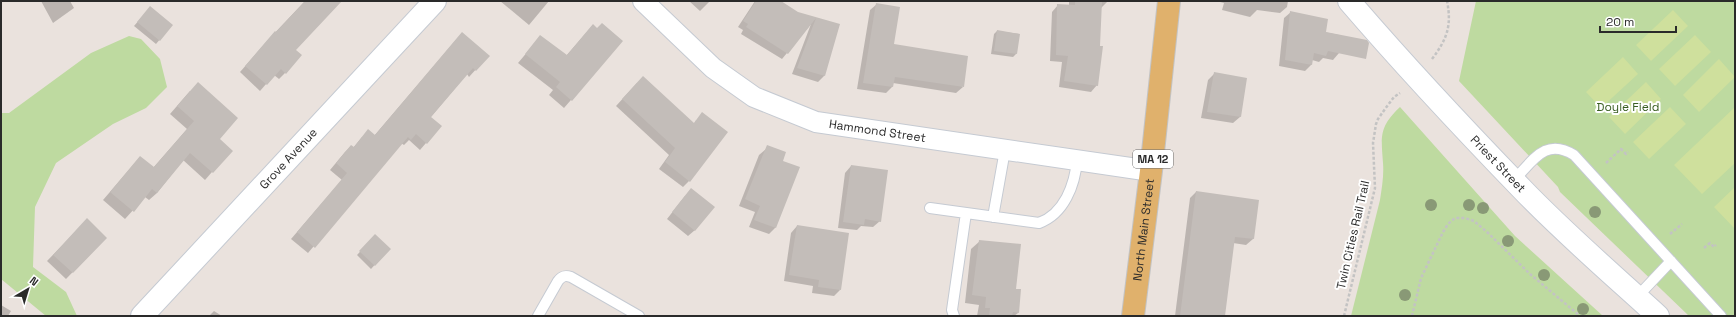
<svg xmlns="http://www.w3.org/2000/svg" width="1736" height="317" viewBox="0 0 1736 317" font-family="'Space Grotesk',sans-serif">
  <rect width="100%" height="100%" fill="#eae2dd"/>
  <path fill="#bedaa0" d="M1476,1h259v315h-46l-129,-124 -2,-5 -99,-106z
    M129,36l12,3 19,20 7,28 -21,21 -33,16 -57,39 -21,44 -2,60 33,25 11,24h-31l-45,-37v-166h8l82,-60z
    M1400,107l115,129 88,80h-252l29,-116c2,-13 4,-25 3,-37 -2,-27 -4,-36 17,-56z"/>
  <path fill="#cfe09d" d="M1673,10l15,16 -37,35 -15,-16z
    M1695,35l16,17 -36,34 -16,-17z
    M1623,57l15,17 -37,34 -15,-16z
    M1719,59l16,18 -36,35 -16,-17z
    M1646,82l15,17 -36,35 -16,-17z
    M1670,107l16,17 -37,35 -16,-17z
    M1735,107v56l-33,31 -28,-29z
    M1735,187v42l-21,-22z"/>
  <path fill="#0003" d="M41,1h29l4,7 -21,15z
    M305,1h36l-46,49 -10,23 -6,6 -5,-4 -14,16 -20,-19 29,-33z
    M500,1h49l-20,24z
    M689,1h21l-10,10z
    M755,1h26l-3,6 61,18 -15,51 -6,6 -26,-8 19,-50 -29,35 -41,-25 2,-4 -5,-3z
    M1069,1h39l-7,7 -4,77 -6,7 -32,-5 3,-25 -12,-1 2,-49 6,-7 11,1z
    M1216,1h72l-1,6 -7,6 -23,-3 -7,7 -28,-7 2,-7z
    M877,4l16,40 70,43 -7,6 -63,-10 -1,4 -6,6 -29,-4 13,-79z
    M147,11l25,14 -16,19 -22,-18z
    M1291,12l33,20 15,3v18l-6,7 -10,-2 -4,4 -7,-2 -1,5 -6,6 -26,-5 5,-48z
    M593,25l4,4 25,12 -58,67 -15,-13 4,-5 -35,-27 22,-26 26,19z
    M997,31l22,3 -3,20 -3,3 -22,-3 3,-20z
    M456,40l32,16 -19,21 -2,-3 -37,44 -4,25 -6,7 -11,-10 -5,5 -3,-2 -93,110 -17,-14 51,-59 -12,-10 15,-18 6,-6 2,2 9,-11 12,-1z
    M1214,74l32,5 -6,38 -7,6 -32,-5 7,-38z
    M637,83l57,41 2,-4 -7,61 -6,6 -24,-18 10,-14 -53,-49z
    M190,91l28,48 -6,33 -7,8 -22,-20 -26,33 -8,7 -4,-3 -20,22 -22,-19 37,-43 13,11 34,-39 -17,-15z
    M766,149l15,13 17,6 -23,60 -6,6 -20,-7 6,-15 -16,-6 20,-51z
    M851,166l29,55 -7,6 -12,-1 -4,4 -19,-2 7,-55z
    M1196,192l62,9 -5,38 -7,6 -13,-2 -9,73h-49l15,-118z
    M685,196l10,34 -7,6 -21,-17z
    M81,226l25,12 -40,41 -19,-18z
    M797,226l43,64 -6,6 -22,-3 1,-7 -29,-5 7,-48z
    M375,236l14,13 -18,20 -14,-14z
    M980,241l35,48 3,24 -4,3h-37l2,-11 -14,-2 6,-54z
    M1,305l10,6 -3,5h-7z
    M214,311l8,5h-13z"/>
  <path fill="#c3bdb9" d="M305,1h37l-46,49 6,5 -16,19 -5,-5 -14,16 -22,-19 30,-35 1,1z
    M756,1h25l17,11 42,12 -15,52 -28,-8 19,-50 -28,36 -42,-27 2,-3 -5,-3z
    M1075,1h27l-2,45h3l-5,40 -34,-5 4,-25 -12,-1 1,-51 18,1z
    M876,3l24,4 -6,37 74,12 -4,31 -69,-10 -2,10 -30,-4z
    M150,6l23,19 -13,16 -23,-19z
    M1290,11l38,8 -2,13 41,8 2,3 -3,16 -38,-8 -2,5 -12,-3 -2,12 -27,-5z
    M602,23l21,18 -51,60 -16,-14 4,-5 -35,-28 15,-19 27,20 26,-31 4,4z
    M997,30l23,4 -3,20 -23,-3z
    M462,32l28,24 -14,15 -3,-3 -42,49 11,9 -15,18 -11,-10 -5,6 -3,-3 -93,111 -18,-16 50,-59 -11,-10 15,-18 3,2 14,-18 7,6z
    M1214,72l33,6 -6,39 -34,-5z
    M643,76l51,47 8,-11 26,20 -38,50 -25,-20 10,-14 -53,-49z
    M198,82l40,36 -18,21 13,12 -20,22 -23,-20 -33,40 -5,-4 -18,23 -24,-20 30,-36 14,11 40,-46 -17,-15z
    M767,145l19,7 -3,9 17,6 -24,61 -22,-8 6,-14 -15,-7z
    M851,165l37,5 -7,52 -16,-3 -1,6 -21,-3z
    M691,188l24,19 -20,24 -23,-19z
    M1196,191l63,9 -5,39 -19,-2 -10,79h-45z
    M87,218l20,20 -34,35 -20,-18z
    M797,225l52,8 -8,57 -23,-3 1,-7 -30,-5z
    M375,234l16,15 -16,17 -16,-15z
    M979,240l42,4 -5,45h5l-2,24 -6,-1 -1,4h-23l1,-8h-5l1,-11 -14,-2z"/>
  <g fill="none" stroke-linecap="round" stroke-linejoin="round">
    <g stroke="#c5cad2" stroke-width="12">
      <path id="lane" d="M1514,180c19,-19 31,-43 60,-25l147,161
        M930,208l109,15c25,-9 36,-38 38,-63
        M993,217l12,-67
        M1637,297l34,-36
        M538,316l20,-35c4,-5 7,-6 13,-4l68,39
        M954,316l-2,-6 14,-97"/>
    </g>
    <g stroke="#c5cad2" stroke-width="22">
      <g id="street">
        <path id="s1" d="M643,1l70,67 41,29 62,25 335,49"/>
      </g>
    </g>
    <g stroke="#c5cad2" stroke-width="24">
      <g id="secondary">
        <path id="s2" d="M1349,1c55,64 113,126 172,187 43,45 91,86 137,128"/>
        <path id="s3" d="M142,316l293,-315"/>
      </g>
    </g>
    <g stroke="#c3c3c3" stroke-width="24">
      <g id="primary">
        <path id="s4" d="M1133,316l18,-145 18,-170"/>
      </g>
    </g>
    <path stroke="#c3c3c3" stroke-width="2.5" stroke-dasharray="3 2" stroke-linecap="butt" d="M1432,59c15,-20 20,-33 15,-58
      M1606,163l15,-14 5,5 2,-2
      M1670,234l12,-10
      M1704,248l6,-5 4,4 2,-2
      M1344,316l31,-128 -2,-45 3,-19 2,-5 7,-10 9,-12 6,-4
      M1412,316l9,-38 22,-46 5,-8 7,-6h10l9,3 13,11 43,42 50,42"/>
    <use href="#lane" stroke="#fff" stroke-width="10"/>
    <use href="#street" stroke="#fff" stroke-width="20"/>
    <use href="#secondary" stroke="#fff" stroke-width="22"/>
    <use href="#primary" stroke="#e0b16c" stroke-width="22"/>
  </g>
  <g fill="#899976">
    <circle cx="1431" cy="205" r="6"/>
    <circle cx="1469" cy="205" r="6"/>
    <circle cx="1483" cy="208" r="6"/>
    <circle cx="1595" cy="212" r="6"/>
    <circle cx="1508" cy="241" r="6"/>
    <circle cx="1544" cy="275" r="6"/>
    <circle cx="1405" cy="295" r="6"/>
    <circle cx="1583" cy="309" r="6"/>
  </g>
  <g text-anchor="middle" stroke-width="4" stroke-linejoin="round" paint-order="stroke">
    <rect fill="#fff" stroke="#6a6a6a" stroke-width="1" x="1133" y="150" width="40" height="18" rx="3"/>
    <g font-size="11" font-weight="bold" fill="#2a2a2a">
      <text x="1153" y="163">MA 12</text>
    </g>
    <g font-size="12" fill="#395e22" stroke="#fff">
      <text x="1628" y="111">Doyle Field</text>
    </g>
    <g font-size="12" fill="#2a2a2a" stroke="#fff">
      <text dy="4" stroke="none"><textPath href="#s1" startOffset="276">Hammond Street</textPath></text>
      <text dy="4" stroke="none"><textPath href="#s3" startOffset="215">Grove Avenue</textPath></text>
      <text dy="4" stroke="none"><textPath href="#s2" startOffset="221">Priest Street</textPath></text>
      <text dy="4" stroke="none"><textPath href="#s4" startOffset="87">North Main Street</textPath></text>
      <text transform="translate(1353 235) rotate(-77)" y="4">Twin Cities Rail Trail</text>
    </g>
  </g>
  <rect width="1736" height="317" fill="none" stroke="#2a2a2a" stroke-width="4"/>
  <g transform="translate(28 289) rotate(38)" stroke="#ffffff" stroke-width="3" paint-order="stroke">
  <path d="M0-3L7 15L0 10L-7 15Z" fill="#2a2a2a"/>
  <text y="-6" font-size="11" font-weight="bold" text-anchor="middle" fill="#2a2a2a">N</text>
  </g>
  <path d="M1600 26v6h76v-6" fill="none" stroke="#2a2a2a" stroke-width="2"/>
  <text x="1606" y="26" font-size="12" fill="#2a2a2a" stroke="#ffffff" stroke-width="3" paint-order="stroke">20 m</text>
</svg>
